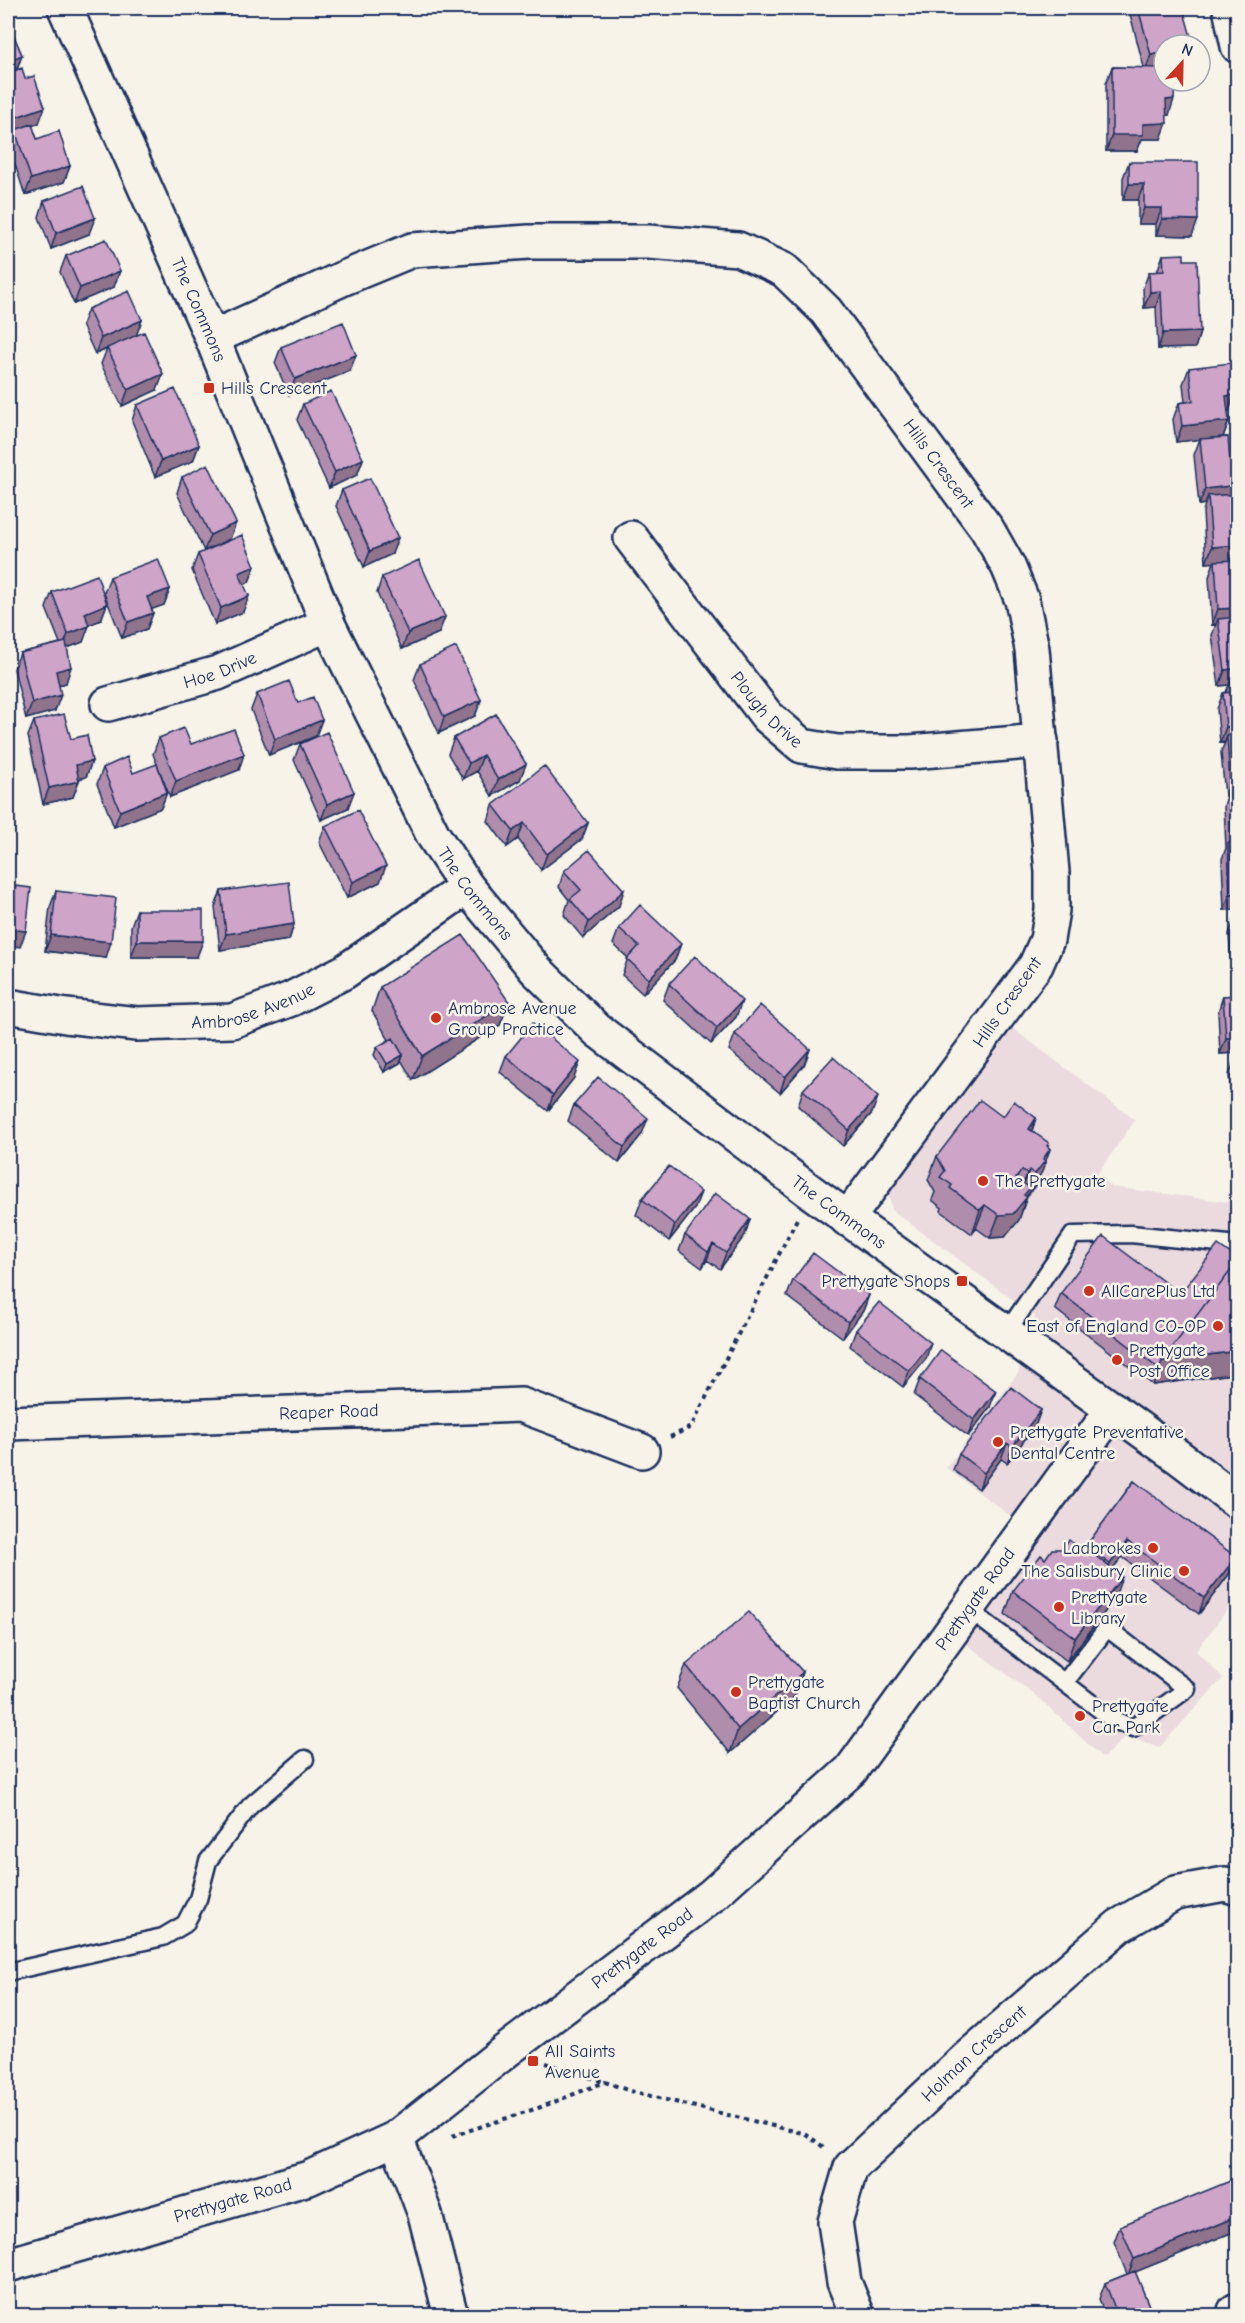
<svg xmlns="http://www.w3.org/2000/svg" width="1245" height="2323" viewBox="0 0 1245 2323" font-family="'Comic Neue',sans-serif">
  <rect width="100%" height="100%" fill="#f7f3e8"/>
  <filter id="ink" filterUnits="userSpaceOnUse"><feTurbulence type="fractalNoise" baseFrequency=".0167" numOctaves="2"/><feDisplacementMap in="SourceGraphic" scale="12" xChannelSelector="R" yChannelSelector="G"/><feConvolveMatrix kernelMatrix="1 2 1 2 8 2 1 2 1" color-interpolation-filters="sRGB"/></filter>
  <g filter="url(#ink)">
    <path fill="#ebdbdf" d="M1012,1028l123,92 -38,55 15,12 125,16v394l-41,54 27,27 -64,70 -32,-13 -24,23 -63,-59 -74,-55 76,-105 -96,-71 72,-95 17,-57 -143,-106 -3,-14 2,-7z"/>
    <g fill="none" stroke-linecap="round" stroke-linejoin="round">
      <g stroke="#1b2f5e" stroke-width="21">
        <path id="service" d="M1006,1333l67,-98 58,-1 107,11
          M968,1609l144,110 21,9 54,-39 -80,-61 -42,54
          M8,1972l155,-35 22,-13 13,-25 10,-38 42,-55 55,-47"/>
      </g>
      <g stroke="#1b2f5e" stroke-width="38">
        <g id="minor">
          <path d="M1230,8l8,38"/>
          <path id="s1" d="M212,338l132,-60 68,-28 117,-8h119l90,7 46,21 42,41 161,218 21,37 14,34 10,49 20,223v38l-5,30 -11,25 -189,254"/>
          <path id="s2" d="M631,538l136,178 35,30 35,6h73l131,-11"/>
          <path id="s3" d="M108,704l110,-31 110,-49"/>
          <path id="s4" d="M8,1006l58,10 71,8 95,-3 59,-22 53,-27 123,-85"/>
          <path id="s5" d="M8,1423l513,-18 121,46"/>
          <path d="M396,2138l29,76 26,102"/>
          <path id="s6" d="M8,2265l301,-87 87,-40 111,-88 204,-154 140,-126 262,-361"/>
          <path d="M1235,2311l1,5"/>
          <path id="s7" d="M858,2316l-14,-34 -9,-60 16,-55 116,-109 152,-132 56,-33 50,-9 13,4"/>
        </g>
      </g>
      <g stroke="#1b2f5e" stroke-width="38">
        <g id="tertiary">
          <path id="s8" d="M65,8l147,330 116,286 105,211 34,52 69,83 61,60 214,162 369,266 58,44"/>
        </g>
      </g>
      <path stroke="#1b2f5e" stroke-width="4" stroke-dasharray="4.5 4.5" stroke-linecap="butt" d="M670,1437l21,-10 106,-208
        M546,2063l58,19
        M452,2136l89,-29 64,-25 25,9 176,43 20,15"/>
      <use href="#service" stroke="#f7f3e8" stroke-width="16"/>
      <use href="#minor" stroke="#f7f3e8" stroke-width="33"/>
      <use href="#tertiary" stroke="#f7f3e8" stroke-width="33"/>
    </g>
    <path fill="#b18dad" stroke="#1b2f5e" stroke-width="1.5" d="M1132,8h51l-19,37v21l-5,2 10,47h-3l-5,24h-19l-5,12h-31v-68l6,-16 32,1 -14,-54z
      M8,22l14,33 -5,15 22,53 -7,3 5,13 33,27 -6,16 -39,13 -16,-49 5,-14 -6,2z
      M1129,162l63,74 -36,-1v-11h-18v-24h-15v-22z
      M44,201l45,33 -38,15 -12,-32z
      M1163,255l21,5 16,72 -5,16 -37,1 -2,-42 -12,1 -1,-20 6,-16h8z
      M66,256l48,31 -40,17 -14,-32z
      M88,309l54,11 -6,15 27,39 -6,16 -35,16 -21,-42 6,-15 -12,5 -13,-29z
      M281,347l69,24 -61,24 -14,-32z
      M1189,368l45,27 -5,16h-1l1,10 -6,16h5l10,472 -14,1 -2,-51 4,-11 -2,-42 3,-10h-2l-4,-44 4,-10 -5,1 -3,-34 6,-16 3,-1 3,-7 -10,1 -7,-51 4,-11 -4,1 -3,-48 5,-15 -8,1 -3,-51 2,-8 -6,1 -5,-50 6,-16 -24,3 -3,-23 6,-16 6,-1 -2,-18z
      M303,404l60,55 -6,16 -28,13 -32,-68z
      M137,405l62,40 -6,16 -38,16 -23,-56z
      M182,477l48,62 -26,12 -27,-58z
      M342,490l50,64 -28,13 -28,-61z
      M198,554l57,12 -6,16 -5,3 -1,27 -28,12 -23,-54z
      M110,577l60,12 -6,16 -12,4 1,4 -6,16 -25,9 -18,-45z
      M382,577l57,56 -37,16 -25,-56z
      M52,592l55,12 -6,16 -13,5 -5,17 -16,6 -1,35 -7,2 -4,26 -29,8 -12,-50 6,-16 40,-10 -14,-35z
      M420,664l61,36 -6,16 -36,17 -25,-53z
      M257,694l41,9 18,33 -47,19 -18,-45z
      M496,714l24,66 -28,16 -15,-25 -14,8 -15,-25 6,-16z
      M34,721l37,18 21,22 -6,16 -7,2 -6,18 -30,7 -15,-68z
      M159,738l32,6 48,26 -69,27 -17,-43z
      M300,744l48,64 -27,12 -27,-60z
      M103,768l30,5 34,19 -6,16 -47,19 -17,-43z
      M493,805l95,18 -6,16 -41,31 -23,-31 -11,8 -19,-26z
      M325,826l55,56 -33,16 -28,-56z
      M564,871l55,35 -36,32 -19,-23 5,-15 -10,-13z
      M56,891l50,67 -61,-7 5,-44z
      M221,891l73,33 -5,16 -69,10 -5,-43z
      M137,910l60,47h-66v-31z
      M1235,918h3v73h-5l-4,-57z
      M619,928l56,32 -32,34 -21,-19 6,-17 -15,-14z
      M669,984l67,33 -25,27 -48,-44z
      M380,987l129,15 -9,23 -87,55 -12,-20 -1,3 -16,9 -10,-17 3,-8 12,-7 -17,-29z
      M1238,995v139h-3l-6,-59 6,-16h1v-6l-16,1 -2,-42 5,-16z
      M735,1034l75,15 -6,16 -24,28 -51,-43z
      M506,1056l68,22 -26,33 -48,-39z
      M803,1090l69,23 -29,33 -45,-40z
      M574,1105l68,29 -23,29 -51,-42z
      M1003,1117l33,1 -4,13 18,18 -14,35 -9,13 -8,23 -14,17 -15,1 -14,-10 -4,6 -31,-23 1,-3 -10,-8 3,-8 -7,-12 9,-24z
      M642,1199l53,9 -26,33 -33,-26z
      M750,1219l-5,16 -25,34 -13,-9 -5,8 -23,-17 6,-16z
      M793,1280l76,15 -6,16 -20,27 -56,-42z
      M1061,1293l177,80 -85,12 -98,-76z
      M856,1330l70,29 -23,28 -53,-41z
      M920,1379l70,28 -22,29 -54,-41z
      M1041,1410l-6,16 -28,37 -6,-4 -22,30 -26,-19 6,-16z
      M1134,1481l96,92 -31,41 -77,-57 -10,12 2,31 -47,61 -62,-47 8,-23 32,-32 39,-8 2,-5z
      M686,1665l117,7 -8,24 -65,57 -53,-65z
      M1120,2226l118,4 -103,42 18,44h-48l-6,-17 6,-16 22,-9 -13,-32z"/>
    <path fill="#90738d" stroke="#1b2f5e" stroke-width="1.5" d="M1164,52v14l-19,5 6,-16z
      M22,55l-6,16 -8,4v-14z
      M1174,99l-5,16 -8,1 5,-16z
      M45,107l-6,16 -24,8v-1l-1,2 -6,2v-14z
      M1167,123l-6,16h-19l-5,12h-31l6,-16 31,-11z
      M70,166l-6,16 -39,13 6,-16z
      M1129,184h15l-6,16h-15z
      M1144,208h18l-6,16h-18z
      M95,218l-6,16 -38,15 5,-16z
      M1162,219l36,1 -6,16 -36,-1z
      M120,271l-6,16 -40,17 6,-16z
      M1161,291l-5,16 -12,1 6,-16z
      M142,320l-6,16 -41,18 6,-16z
      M1200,332l-5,16 -37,1 5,-16z
      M356,355l-6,16 -61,24 6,-16z
      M163,374l-6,16 -35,16 6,-16z
      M1234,395l-5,16h-9l6,-15z
      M1229,421l-6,16 -47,5 6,-16z
      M199,445l-6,16 -38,16 6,-16z
      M363,459l-6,16 -28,13 6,-16z
      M1238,485v16l-30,-5 -3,8 -6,1 6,-16z
      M236,523l-6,16 -26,12 6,-16z
      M398,538l-6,16 -28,13 6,-16z
      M1238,545v16l-32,2 6,-16z
      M255,566l-6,16 -16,7 6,-16z
      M170,589l-6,16 -23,8 6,-16z
      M249,596l-6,16 -28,12 6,-16z
      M107,604l-6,16 -22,9 6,-16z
      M1238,608v15l-20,-4 -2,5 -4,1 6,-16z
      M153,613l-6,16 -25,9 6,-16z
      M445,617l-6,16 -37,16 6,-16z
      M89,626l-6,16 -21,8 6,-16z
      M71,667l-5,16 -16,4 6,-16z
      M1238,668v16l-7,-4 -2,5 -10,1 6,-16z
      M61,695l-6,16 -29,8 6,-16z
      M481,700l-6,16 -36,17 5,-16z
      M322,720l-6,16 -47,19 6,-16z
      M1238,726v15l-11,-5 -2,6 -5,1 6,-16z
      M244,754l-5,16 -69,27 6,-16z
      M483,755l-6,16 -14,8 6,-16z
      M92,761l-6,16 -16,4 6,-16z
      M526,764l-6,16 -28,16 6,-16z
      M1238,780v16l-9,-6 -2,6h-2l5,-15z
      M79,781l-6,16 -30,7 6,-16z
      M167,792l-6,16 -47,19 6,-16z
      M354,792l-6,16 -27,12 6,-16z
      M524,823l-6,16 -11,8 6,-16z
      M588,823l-6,16 -41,31 6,-16z
      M1238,838v16l-10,-3 4,-12z
      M386,866l-6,16 -33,16 6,-16z
      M624,890l-5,16 -36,32 6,-16z
      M1238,893v16l-14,1 6,-16z
      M294,924l-5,16 -69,10 6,-16z
      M8,929l18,2 -6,16 -12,-2z
      M51,935l60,7 -5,16 -61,-7z
      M137,941h66l-6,16h-66z
      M681,944l-6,16 -32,34 6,-15z
      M1238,978v13h-5z
      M742,1001l-6,16 -25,27 6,-16z
      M509,1002l-9,23 -87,55 9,-24z
      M1226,1038h12v11l-2,4 -16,1z
      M810,1049l-6,16 -24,28 5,-16z
      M403,1055l-3,8 -16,9 3,-8z
      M580,1062l-6,16 -26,33 5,-16z
      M878,1097l-6,16 -29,33 6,-16z
      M648,1118l-6,16 -23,29 5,-16z
      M1036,1118l-8,24 1,-13z
      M1049,1143l-6,15 7,-9 -8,23 -2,3 -4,9 -10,13 -7,23 -14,17 -15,1 9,-23 25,-20 5,-7 18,-42z
      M1029,1170l-8,24 -3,3 9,-23z
      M701,1192l-6,16 -26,33 6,-16z
      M985,1205l-9,23 -4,6 8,-24z
      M750,1219l-5,16 -25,34 6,-16z
      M713,1244l-6,16 -5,8 6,-16z
      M869,1295l-6,16 -20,27 5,-16z
      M931,1343l-5,16 -23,28 6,-16z
      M1238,1351v22l-85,12 9,-24z
      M996,1391l-6,16 -22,29 6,-16z
      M1041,1410l-6,16 -28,37 5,-16z
      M1007,1443l-6,16 -22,30 5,-16z
      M1127,1541l-5,16 -18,23 6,-16z
      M1236,1557l-6,16 -31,41 5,-16z
      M1122,1577l-8,23 -47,61 8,-23z
      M803,1672l-8,24 -65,57 8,-24z
      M1238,2216v14l-110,45 6,-16z"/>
    <path fill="#cea4c9" stroke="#1b2f5e" stroke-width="1.5" d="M1138,8h45l10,36 -29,1v7l-13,3z
      M8,22l14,33 -14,6z
      M1112,67l52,1v13h11l-1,18 -8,1 1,23 -24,1v11h-31z
      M22,68l3,11 9,-3 11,31 -37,13v-47z
      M32,124l5,15 22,-8 11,35 -39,13 -16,-49z
      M1129,162h69v58l-36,-1v-11h-18v-24h-15z
      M83,186l12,32 -39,15 -12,-32z
      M106,239l14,32 -40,17 -14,-32z
      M1184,254v6h13l3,72 -37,1 -2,-42 -11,1 -1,-20 15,-1 -1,-16z
      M129,291l13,29 -41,18 -13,-29z
      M343,322l13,33 -61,24 -14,-32z
      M144,332l19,42 -35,16 -21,-42z
      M1231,363l3,32 -8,1 3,25 -47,5 -3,-23 14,-2 -4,-33z
      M175,389l24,56 -38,16 -24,-56z
      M331,391l32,68 -28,13 -32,-68z
      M1228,437l2,23 8,-1v26l-33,4 -5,-50z
      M208,464l28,59 -26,12 -28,-58z
      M370,478l28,60 -28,13 -28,-61z
      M1238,494v51l-26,2 -4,-51z
      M242,535l13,31 -16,7 10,23 -28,12 -23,-54z
      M158,559l12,30 -23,8 6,16 -25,9 -18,-45z
      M419,560l26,57 -37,16 -26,-56z
      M1238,560v48l-20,1 -3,-48z
      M97,575l10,29 -22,9 4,13 -21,8 -16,-42z
      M1238,617v51l-13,2 -7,-51z
      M66,642l5,25 -15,4 5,24 -29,8 -12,-50z
      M456,647l25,53 -37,17 -24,-53z
      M1231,680h7v46l-12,1 -3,-34 9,-1z
      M289,681l9,22 15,-6 9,23 -47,19 -18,-45z
      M64,714l7,25 16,-4 5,26 -16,4 3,16 -30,7 -15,-67z
      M496,714l30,50 -28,16 -15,-25 -14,8 -15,-25z
      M184,728l7,16 43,-15 10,25 -68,27 -17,-43z
      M327,732l27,60 -27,12 -27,-60z
      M1238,735v45l-8,1 -3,-45z
      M127,757l6,16 24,-9 10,28 -47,19 -17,-43z
      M544,766l44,57 -41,31 -23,-31 -11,8 -20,-26z
      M1238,789v49l-6,1 -3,-49z
      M358,810l28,56 -33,16 -28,-56z
      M1228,843h10v50l-8,1z
      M589,850l35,40 -35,32 -19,-23 11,-9 -17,-19z
      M289,882l5,42 -68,10 -5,-43z
      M8,885l23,3 -5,43 -18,-2z
      M56,891l60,7 -5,44 -60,-7z
      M640,905l41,39 -32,35 -22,-20 12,-13 -20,-18z
      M137,910h66v31h-66z
      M1235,918h3v39z
      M463,935l46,67 -87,54 -42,-69z
      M695,956l47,45 -25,27 -48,-44z
      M1238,995v43h-12l-3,-42z
      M760,1005l50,44 -25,28 -50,-43z
      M533,1023l47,39 -27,33 -47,-39z
      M393,1038l10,17 -16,9 -10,-17z
      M833,1057l45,40 -29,33 -46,-40z
      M1235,1059h3v25z
      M598,1077l50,41 -24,29 -50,-42z
      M980,1100l23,17 11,-16 22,17 -7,11 20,14 -2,3 3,3 -7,10 2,2 -10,13 -6,-4 -2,4 -5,-4 -6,8 14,10 -6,7 3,2 -14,17 -14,1 -14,-10 -5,5 -30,-22 2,-3 -12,-8 5,-6 -8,-15z
      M669,1166l32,26 -26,33 -33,-26z
      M715,1193l35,26 -24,34 -13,-9 -5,8 -23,-17z
      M1103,1236l77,58 38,-49 20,14v2l-76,100 -3,8 -98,-76z
      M813,1253l56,42 -21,27 -55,-42z
      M1238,1261v90l-76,10z
      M879,1302l52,41 -22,28 -53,-41z
      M941,1350l55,41 -22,29 -54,-41z
      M1011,1387l30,23 -29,37 -5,-4 -23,30 -25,-19z
      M1134,1481l102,76 -32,41 -77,-57 -17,23 -24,-18z
      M1069,1540l17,13 2,-3 34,27 -47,61 -62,-47 28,-36 4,4 7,-10h9z
      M749,1612l54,60 -65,57 -52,-64z
      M1235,2179l3,6v31l-104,43 -14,-33z
      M1135,2271l18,45h-35l-13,-33z"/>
  </g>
  <g fill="#c8321e" stroke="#f7f3e8" stroke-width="2">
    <rect x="203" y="382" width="12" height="12" rx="3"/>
    <circle cx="436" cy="1018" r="6"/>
    <circle cx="983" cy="1181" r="6"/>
    <rect x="956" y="1275" width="12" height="12" rx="3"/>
    <circle cx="1089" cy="1291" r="6"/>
    <circle cx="1218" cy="1326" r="6"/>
    <circle cx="1117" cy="1360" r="6"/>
    <circle cx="998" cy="1442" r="6"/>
    <circle cx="1153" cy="1548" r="6"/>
    <circle cx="1184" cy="1571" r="6"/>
    <circle cx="1059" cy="1607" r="6"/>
    <circle cx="736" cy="1692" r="6"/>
    <circle cx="1080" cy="1716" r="6"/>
    <rect x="527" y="2055" width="12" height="12" rx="3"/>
  </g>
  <g text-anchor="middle" stroke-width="5" stroke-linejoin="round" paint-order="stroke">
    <g font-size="18" fill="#1b2f5e" stroke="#f7f3e8">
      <text dy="6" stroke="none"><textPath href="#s8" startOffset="330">The Commons</textPath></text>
      <text dy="6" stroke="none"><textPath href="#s1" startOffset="844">Hills Crescent</textPath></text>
      <text dy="6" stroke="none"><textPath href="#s3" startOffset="117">Hoe Drive</textPath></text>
      <text dy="6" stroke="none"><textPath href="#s2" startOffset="219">Plough Drive</textPath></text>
      <text dy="6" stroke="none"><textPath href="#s8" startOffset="978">The Commons</textPath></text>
      <text transform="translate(1007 1002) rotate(-55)" y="6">Hills Crescent</text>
      <text dy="6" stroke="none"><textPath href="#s4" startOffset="249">Ambrose Avenue</textPath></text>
      <text dy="6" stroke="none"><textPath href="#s8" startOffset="1464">The Commons</textPath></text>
      <text dy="6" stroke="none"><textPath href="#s5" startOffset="321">Reaper Road</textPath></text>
      <text dy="6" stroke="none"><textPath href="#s6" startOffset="1206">Prettygate Road</textPath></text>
      <text dy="6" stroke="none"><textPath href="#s6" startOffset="720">Prettygate Road</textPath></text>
      <text dy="6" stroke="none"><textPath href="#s7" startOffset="322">Holman Crescent</textPath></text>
      <text dy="6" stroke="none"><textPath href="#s6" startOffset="234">Prettygate Road</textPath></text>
    </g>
    <g font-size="18" fill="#1b2f5e" stroke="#f7f3e8" text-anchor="start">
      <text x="221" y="394">Hills Crescent</text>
      <text x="448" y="1014">Ambrose Avenue<tspan x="448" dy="21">Group Practice</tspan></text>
      <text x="995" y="1187">The Prettygate</text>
      <text x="950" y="1287" text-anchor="end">Prettygate Shops</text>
      <text x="1101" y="1297">AllCarePlus Ltd</text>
      <text x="1206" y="1332" text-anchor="end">East of England CO-OP</text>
      <text x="1129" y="1356">Prettygate<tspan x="1129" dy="21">Post Office</tspan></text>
      <text x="1010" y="1438">Prettygate Preventative<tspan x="1010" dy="21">Dental Centre</tspan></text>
      <text x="1141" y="1554" text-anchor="end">Ladbrokes</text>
      <text x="1172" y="1577" text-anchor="end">The Salisbury Clinic</text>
      <text x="1071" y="1603">Prettygate<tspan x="1071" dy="21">Library</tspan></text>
      <text x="748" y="1688">Prettygate<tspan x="748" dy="21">Baptist Church</tspan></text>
      <text x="1092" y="1712">Prettygate<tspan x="1092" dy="21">Car Park</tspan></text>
      <text x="545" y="2057">All Saints<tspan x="545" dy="21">Avenue</tspan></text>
    </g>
  </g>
  <rect width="1245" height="2323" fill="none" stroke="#f7f3e8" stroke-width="30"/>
  <rect x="15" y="15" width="1215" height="2293" fill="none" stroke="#1b2f5e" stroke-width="2" filter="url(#ink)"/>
  <g transform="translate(1182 63) rotate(22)"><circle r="28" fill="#f7f3e8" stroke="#9fa5b1" stroke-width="1.5"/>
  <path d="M0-4.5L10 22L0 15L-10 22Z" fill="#c8321e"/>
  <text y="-9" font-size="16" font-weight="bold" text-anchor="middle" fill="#1b2f5e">N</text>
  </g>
</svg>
